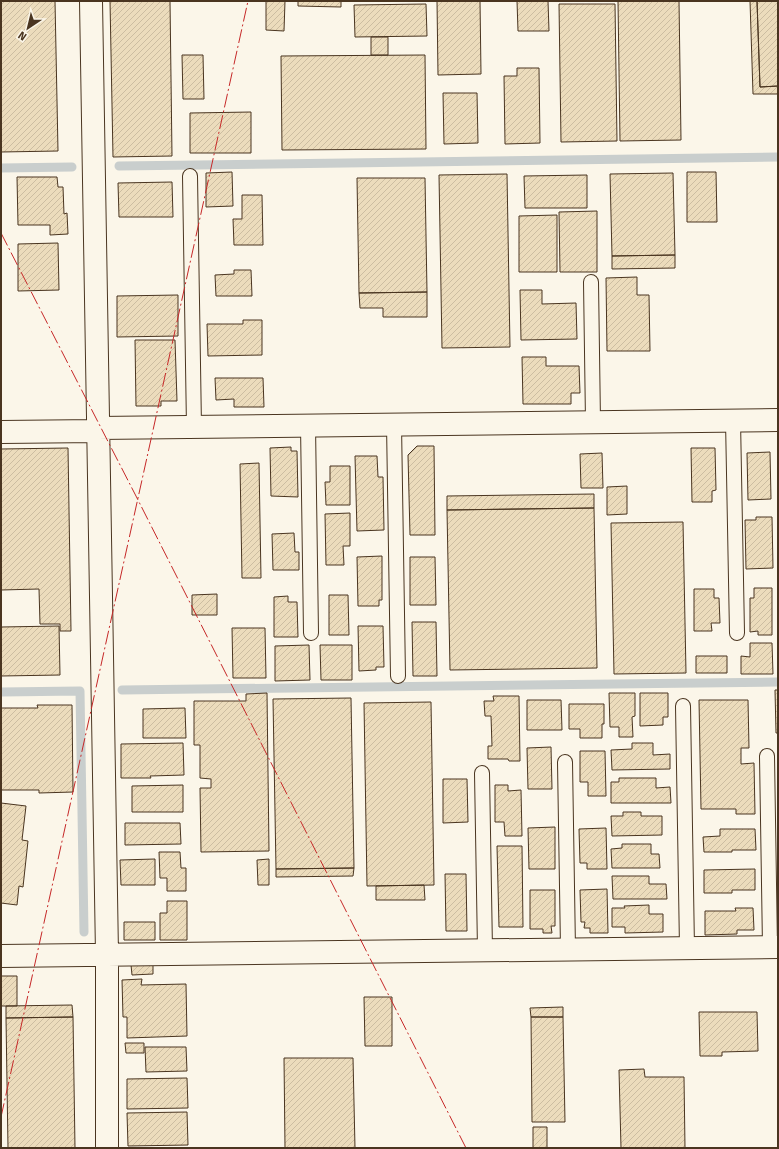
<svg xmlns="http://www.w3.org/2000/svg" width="779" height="1149" viewBox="0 0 779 1149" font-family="'Fira Sans',sans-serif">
  <defs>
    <pattern id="building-hatch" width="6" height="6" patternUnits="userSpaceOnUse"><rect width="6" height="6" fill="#ecdcbc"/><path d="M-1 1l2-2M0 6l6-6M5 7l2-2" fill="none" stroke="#ccbda1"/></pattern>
  </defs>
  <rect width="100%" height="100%" fill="#fbf6e9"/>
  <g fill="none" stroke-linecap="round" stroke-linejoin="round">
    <path stroke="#c9cecd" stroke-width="9" d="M119,166l659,-9
      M1,168l71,-1
      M122,690l656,-8
      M1,692l79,-1 4,241"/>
  </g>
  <path fill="url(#building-hatch)" stroke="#4a3520" d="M1,1h54l3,150 -57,1z
    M110,1h60l2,155 -59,1z
    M266,1h19l-1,30 -18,-1z
    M298,1h43v6l-43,-1z
    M437,1h43l1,73 -43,1z
    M517,1h31l1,30h-31z
    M618,1h61l2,139 -61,1z
    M750,1h7l3,86 18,-1v8h-25z
    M757,1h21v85l-18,1z
    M426,4l1,32 -72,1 -1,-32z
    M559,4h56l2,137 -56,1z
    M371,37h17v18h-17z
    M182,55h21l1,44h-21z
    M425,55l1,94 -144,1 -1,-94z
    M517,68h22l1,75 -35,1 -1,-68h13z
    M443,93h34l1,50 -34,1z
    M251,112v41h-61v-40z
    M232,172l1,34 -27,1v-34z
    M687,172h29l1,50h-30z
    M673,173l2,82 -63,1 -2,-82z
    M507,174l3,173 -68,1 -3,-173z
    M587,175v33h-62l-1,-32z
    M17,177h40l1,10h5l1,27 3,-1 1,21 -18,1v-10h-32z
    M357,178h68l2,114 -68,1z
    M172,182l1,35h-54l-1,-34z
    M242,195h20l1,50h-29l-1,-26h9z
    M597,211v61h-37l-1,-60z
    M557,215v57h-38v-56z
    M58,243l1,47 -41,1v-47z
    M675,255v13l-63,1v-13z
    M234,270h17l1,26h-36l-1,-21 19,-1z
    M637,277v18h12l1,56h-43l-1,-73z
    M520,290h22v14l34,-1 1,36 -56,1z
    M427,292v25h-44v-9h-23l-1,-15z
    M178,295v41l-61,1v-41z
    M243,320h19v35l-54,1 -1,-32h36z
    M135,340h40l2,61h-16v5h-25z
    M522,357h24v9h33l1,27h-9v11h-48z
    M215,378h48l1,29h-30v-8l-18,1z
    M417,446h17l1,89h-25l-2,-80z
    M291,447v4h6l1,46 -27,-1 -1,-48z
    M68,448l3,183h-11v-7h-20l-1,-35 -38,1v-141z
    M691,448h24l1,42 -4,1v11h-20z
    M770,452l1,47 -23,1 -1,-47z
    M602,453l1,35h-22l-1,-34z
    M355,456h22l1,21h5l1,53 -27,1z
    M259,463l2,115h-19l-2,-114z
    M330,466h20v39h-24l-1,-23h5z
    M627,486v28l-20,1v-28z
    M594,494v14l-147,2v-14z
    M594,508l3,160 -147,2 -3,-160z
    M350,513v33h-7l1,19h-18l-1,-51z
    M756,517h16l1,51 -27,1 -1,-49h11z
    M683,522l3,151 -72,1 -3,-151z
    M294,533l1,19h4v18h-26l-1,-36z
    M382,556v44h-3v6h-21l-1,-49z
    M410,557h25l1,48h-26z
    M754,588h18v47h-14v-4l-8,1v-34h4z
    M694,589h20v9h5l1,25h-9l1,8h-18z
    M217,594v21h-25v-20z
    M329,595h19l1,40h-20z
    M288,596v6h9l1,35h-24v-40z
    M412,622h24l1,54h-24z
    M59,626l1,49 -59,1v-49z
    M358,626h25l1,41h-8v3l-17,1z
    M232,628h33l1,50h-33z
    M750,643h22l1,31h-32v-18l9,1z
    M309,645l1,35 -35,1v-35z
    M320,645h32v35h-31z
    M696,656h31v17h-31z
    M775,690h3v43h-2z
    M267,693l2,158 -68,1 -1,-64h11v-9l-11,-1v-33h-6v-44h52v-7z
    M609,693h26v23l-3,1 1,20h-14v-10h-9z
    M640,693h28v24h-5v8l-23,1z
    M493,696h26l1,65h-11l-1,-2h-20v-13h4l-1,-30h-6l-1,-15h10z
    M351,698l3,170 -78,1 -3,-170z
    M527,700h34l1,30h-35z
    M699,700h49l1,48h-8v16l13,-1 1,51h-19v-5h-35z
    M431,702l3,183 -67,1 -3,-183z
    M569,704h35v20h-2v14h-22v-9h-11z
    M37,705h35l1,87 -34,1v-3h-38v-82h37z
    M185,708l1,30h-43v-29z
    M183,743l1,32 -34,1 1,2h-30v-34z
    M632,743h21v12l17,-1v15l-58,1 -1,-20 21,-1z
    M551,747l1,42h-24l-1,-41z
    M580,751h25l1,45h-18v-14h-8z
    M619,778h37v10l14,-1 1,16h-60v-21h8z
    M443,779h24l1,43 -25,1z
    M183,785v27h-51v-26z
    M495,785h13v6l13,-1 1,46h-17l-1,-14h-9z
    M1,803l25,3 -4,34 6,1 -5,46 -4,-1 -2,19 -16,-2z
    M623,812h18v4h21v19l-50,1 -1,-20h12z
    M125,823h55l1,21 -56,1z
    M555,827v42h-26l-1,-41z
    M606,828l1,41h-20v-6h-7l-1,-34z
    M720,829h35l1,21h-24v2h-28l-1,-15 17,-1z
    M622,844h29v10h8l1,14h-48l-1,-19 11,-1z
    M497,846h25l1,81h-24z
    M159,852h21l1,16h5v23h-19v-13h-7z
    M155,859v26h-34l-1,-25z
    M269,859v26h-11l-1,-25z
    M354,868l-1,8 -77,1v-8z
    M755,869v21h-23v3h-28v-23z
    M445,874h21l1,57h-21z
    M612,876h37v8h17l1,15h-54z
    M424,885l1,15h-49v-14z
    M607,889l1,44h-18v-5h-6l1,-6h-4l-1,-32z
    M530,890h25v36h-4l1,7h-9v-4h-13z
    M167,901h20v39h-27v-27h7z
    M649,905v9h14v18l-38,1v-6h-13v-19h13l-1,-2z
    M735,908h18l1,22h-17v4l-32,1v-24h31z
    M124,922h31v18h-31z
    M131,965h22v9l-21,1z
    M1,976h16v30h-16z
    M142,979l-1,6 45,-1 1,52 -60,2v-21h-4l-1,-37z
    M364,997h28v49h-27z
    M72,1005l1,12 -67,1v-12z
    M563,1007v10h-32l-1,-9z
    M699,1012h58l1,39 -36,1v4h-22z
    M73,1017l2,131h-67l-2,-130z
    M531,1017h32l2,105h-33z
    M125,1043h19v10h-18z
    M145,1047h41l1,24 -41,1z
    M284,1058h69l2,90h-70z
    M644,1069l1,8h39l1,71h-64l-2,-78z
    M187,1078l1,30 -61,1v-30z
    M187,1112l1,33 -60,1 -1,-33z
    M533,1127h14v21h-14z"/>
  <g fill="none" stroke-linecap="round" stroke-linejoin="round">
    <g stroke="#4a3520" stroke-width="16">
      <path id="service" d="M190,176l4,251
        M591,282l2,140
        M733,420l4,213
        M394,424l4,252
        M308,425l3,208
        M683,706l4,242
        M767,756l3,191
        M565,762l3,187
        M482,773l3,177"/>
    </g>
    <g stroke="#4a3520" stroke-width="24">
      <path id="minor" d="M91,1l16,953v194
        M98,428l680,-8
        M1,432l96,-1
        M1,956l777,-9"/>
    </g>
    <use href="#service" stroke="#fbf6e9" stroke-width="14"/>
    <use href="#minor" stroke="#fbf6e9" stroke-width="22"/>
    <path stroke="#c62828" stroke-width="1" stroke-dasharray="14 3 2 3" stroke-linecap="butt" d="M1,233l136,265 329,650
      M1,1117l247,-1116"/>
  </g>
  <rect width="779" height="1149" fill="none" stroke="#4a3520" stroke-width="4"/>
  <g transform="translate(28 28) rotate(215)" stroke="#fbf6e9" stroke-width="3" paint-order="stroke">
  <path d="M0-3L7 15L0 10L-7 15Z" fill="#4a3520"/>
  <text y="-6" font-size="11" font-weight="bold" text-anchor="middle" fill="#4a3520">N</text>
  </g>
</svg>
